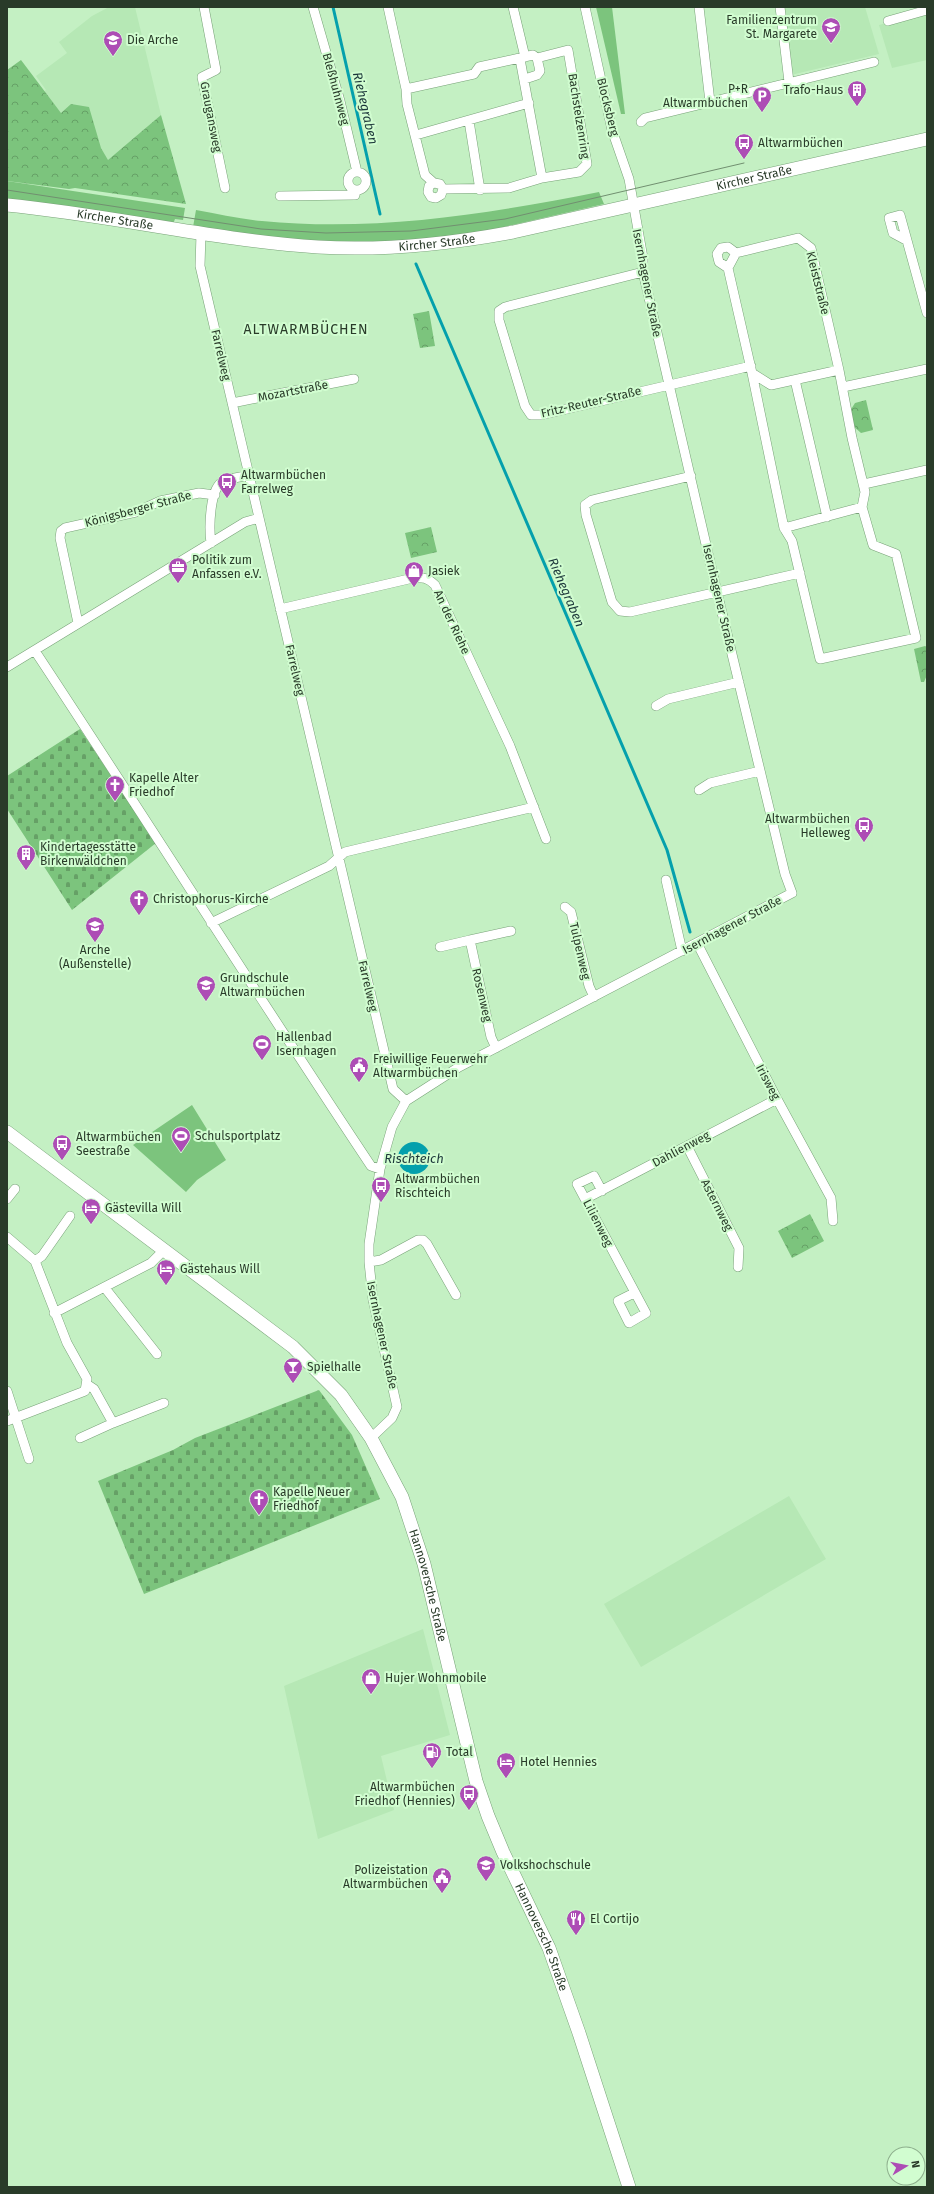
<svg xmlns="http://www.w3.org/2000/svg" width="934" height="2194" viewBox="0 0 934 2194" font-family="'Fira Sans',sans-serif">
  <defs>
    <pattern id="cemetery-stones" width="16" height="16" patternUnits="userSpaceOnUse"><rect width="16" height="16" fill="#7cc47d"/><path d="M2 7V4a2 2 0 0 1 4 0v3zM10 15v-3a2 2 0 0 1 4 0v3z" fill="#66a066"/></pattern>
    <pattern id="park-crowns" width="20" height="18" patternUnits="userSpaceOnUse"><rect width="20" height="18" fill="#7cc47d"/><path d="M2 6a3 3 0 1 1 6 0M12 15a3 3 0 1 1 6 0" fill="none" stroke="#66a066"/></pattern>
  </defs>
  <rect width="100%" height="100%" fill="#c4f0c3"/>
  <path fill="#b6e8b5" d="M109,7h26l26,108 -53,46 -7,-13 -40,-35 -18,-21 3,-2 -10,-14 31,-23 -8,-11 33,-26z
    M782,7h83l14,47 -88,21z
    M927,12v48l-35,8 -13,-43z
    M789,1496l37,63 -185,108 -37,-63z
    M423,1629l27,106 -69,21 13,54 -76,29 -34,-153z"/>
  <path fill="#7cc47d" d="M596,7h16l13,107h-4z
    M7,181l178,27 -2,12 -8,-1 -2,5 -166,-24z
    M599,192l5,12 -135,31 -102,9 -76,-4 -98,-13 3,-17c22,4 44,9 66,11 114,11 225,-7 337,-29z
    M192,1105l34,55 -29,20 -11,12 -53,-47z"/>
  <path fill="url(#cemetery-stones)" d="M80,729l76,114 -84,67 -65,-101v-33z
    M319,1390l33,45 28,64 -236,95 -46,-113 75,-31 22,-12z"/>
  <path fill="url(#park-crowns)" d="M21,60l40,53 10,-9 18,3 12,41 7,12 53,-45 25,89 -111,-16 -6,1 -62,-8v-111z
    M429,311l6,35 -15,2 -7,-34z
    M866,400l7,30 -12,3 -9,-8 -2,-14 5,-8z
    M431,527l6,25 -26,6 -6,-25z
    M925,646l2,1v28l-3,7h-3l-7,-33z
    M810,1214l14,27 -32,17 -14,-27z"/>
  <path fill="#04a0ac" d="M398 1158a16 16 0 1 1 32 0a16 16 0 1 1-32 0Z"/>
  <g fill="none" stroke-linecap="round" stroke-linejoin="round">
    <path stroke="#04a0ac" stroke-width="3" d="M333,7l47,207
      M416,264l251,586 23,82"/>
    <g stroke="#78a278" stroke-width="10">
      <path id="street" d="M204,7l12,63 -14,7 23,111
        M313,7l27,94 17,71
        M388,7l18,82 1,15 18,71 9,8 6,1 3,5 -2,6 -5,3 -5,-1 -3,-5 1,-6 5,-3
        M513,7l12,50
        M699,7l11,95
        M780,7l9,75
        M888,21l39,-11
        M537,58l31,-8 19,114 -8,8 -37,6
        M406,89l68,-15 5,-7 54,-12 4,3 3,13 -3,4 -12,4
        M469,121l11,69
        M641,122l4,-4 229,-56
        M416,135l113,-32
        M348 181a9 9 0 1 1 18 0a9 9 0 1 1-18 0Z
        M443,189l66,-1 33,-10 -22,-119
        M280,196l75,-1 1,-5
        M201,234l-1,32 193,823 13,12
        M906,240l-13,-7 -4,-15 11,-3 27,98
        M728,268l-9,-6 -2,-8 4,-6 7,-1 8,6
        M643,272l-138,35 -6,4v9l26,86 6,9h10l210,-49
        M752,373l19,12 68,-15 13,68 13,54 -3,15 11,38 23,9 20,84 -96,21 -28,-118 -8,-13 -32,-155 -24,-105 8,-15 62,-15 13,10 28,122
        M795,380l32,137
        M843,387l84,-18
        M232,403l122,-24
        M691,476l-99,24 -7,5 1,10 26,87 8,9 10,1 170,-39
        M864,484l63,-14
        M784,528l78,-21
        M211,543c-2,-14 -2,-56 13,-62 8,-3 17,-4 25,-6
        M280,609l133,-31c10,-1 15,0 22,7l75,161 36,93
        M78,623l-18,-85 1,-7 4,-3 71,-16 24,-11 39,-8 16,2
        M35,651c113,171 222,344 336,515l9,3
        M7,667l238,-145 14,-4
        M656,706l12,-7 71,-17
        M699,790l11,-7 50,-12
        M666,880l16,71
        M565,907l6,5 18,74 5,11
        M211,923l118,-57 16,-14 189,-45
        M697,943l80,156 54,99 2,23
        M440,947l30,-7
        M496,1048l-5,-11 -21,-97 41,-9
        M687,1146l52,102 -1,19
        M602,1191l-8,-15 -17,8 69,129 -17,10 -11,-22 16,-8
        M7,1199l8,-10
        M585,1199l192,-100
        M7,1237l28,24 32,82 20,36 -2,12 -78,30
        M35,1261l7,-5 28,-40
        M369,1262l12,-2 37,-20h5l4,4 29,51
        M105,1288l52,66
        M54,1313l97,-50 13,-13
        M7,1391l22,68
        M113,1423l51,-20
        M80,1438l33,-15 -19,-34 -6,-4
        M371,1438l21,-20 5,-11 -24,-107 -4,-38v-18l11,-75 12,-42 14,-26 53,-34 333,-174 -7,-19 -68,-282 -74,-320v-14l-14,-79 -17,-49 -27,-123"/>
    </g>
    <g stroke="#78a278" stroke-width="14">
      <g id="secondary">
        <path id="s1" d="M7,205c104,10 206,35 311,42 66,4 131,-3 195,-15l414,-93"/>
        <path id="s2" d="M7,1132l286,215 48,48 30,43 31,59 22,67 52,217 12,35 15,36 46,96 30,85 50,154"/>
      </g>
    </g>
    <use href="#street" stroke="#fff" stroke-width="9"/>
    <use href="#secondary" stroke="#fff" stroke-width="13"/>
    <path stroke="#718f70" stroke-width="1" d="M7,190l254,39 65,4 85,-2 94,-12 239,-56"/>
  </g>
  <defs>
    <g id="school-pin" transform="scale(1)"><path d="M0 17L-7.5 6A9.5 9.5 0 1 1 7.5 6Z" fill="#ad4db5" stroke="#d1fdd0"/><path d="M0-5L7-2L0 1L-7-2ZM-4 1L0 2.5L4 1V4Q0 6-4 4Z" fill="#fff"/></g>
    <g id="building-pin" transform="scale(1)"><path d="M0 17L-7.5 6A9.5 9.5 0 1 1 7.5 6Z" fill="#ad4db5" stroke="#d1fdd0"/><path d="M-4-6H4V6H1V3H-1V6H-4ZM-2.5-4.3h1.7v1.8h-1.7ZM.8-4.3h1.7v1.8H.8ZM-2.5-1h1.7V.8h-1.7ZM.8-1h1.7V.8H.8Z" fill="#fff"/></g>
    <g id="parking-pin" transform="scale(1)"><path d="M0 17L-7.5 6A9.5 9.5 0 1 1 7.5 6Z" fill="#ad4db5" stroke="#d1fdd0"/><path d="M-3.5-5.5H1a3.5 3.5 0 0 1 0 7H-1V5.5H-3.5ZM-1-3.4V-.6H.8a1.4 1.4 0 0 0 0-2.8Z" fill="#fff"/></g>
    <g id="bus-pin" transform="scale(1)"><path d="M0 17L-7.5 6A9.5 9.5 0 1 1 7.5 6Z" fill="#ad4db5" stroke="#d1fdd0"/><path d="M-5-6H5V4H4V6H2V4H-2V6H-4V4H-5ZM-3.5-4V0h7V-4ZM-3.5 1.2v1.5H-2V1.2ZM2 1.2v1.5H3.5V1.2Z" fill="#fff"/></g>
    <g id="office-pin" transform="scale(1)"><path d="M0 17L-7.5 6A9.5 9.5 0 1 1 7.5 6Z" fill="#ad4db5" stroke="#d1fdd0"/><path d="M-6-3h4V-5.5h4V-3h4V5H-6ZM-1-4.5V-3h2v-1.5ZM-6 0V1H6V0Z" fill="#fff"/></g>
    <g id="shop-pin" transform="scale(1)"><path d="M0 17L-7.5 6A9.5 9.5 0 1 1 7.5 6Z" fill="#ad4db5" stroke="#d1fdd0"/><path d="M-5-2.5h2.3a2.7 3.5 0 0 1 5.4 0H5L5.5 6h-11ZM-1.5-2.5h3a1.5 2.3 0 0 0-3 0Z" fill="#fff"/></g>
    <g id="church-pin" transform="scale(1)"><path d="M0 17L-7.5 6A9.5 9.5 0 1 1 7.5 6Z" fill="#ad4db5" stroke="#d1fdd0"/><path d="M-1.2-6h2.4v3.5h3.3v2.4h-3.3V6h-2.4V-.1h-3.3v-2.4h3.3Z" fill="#fff"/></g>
    <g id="stadium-pin" transform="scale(1)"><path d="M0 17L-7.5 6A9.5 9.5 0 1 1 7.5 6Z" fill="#ad4db5" stroke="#d1fdd0"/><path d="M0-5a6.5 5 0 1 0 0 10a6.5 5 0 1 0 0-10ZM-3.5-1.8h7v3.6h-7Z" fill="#fff"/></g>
    <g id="civic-pin" transform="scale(1)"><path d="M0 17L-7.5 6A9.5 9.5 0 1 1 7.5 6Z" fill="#ad4db5" stroke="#d1fdd0"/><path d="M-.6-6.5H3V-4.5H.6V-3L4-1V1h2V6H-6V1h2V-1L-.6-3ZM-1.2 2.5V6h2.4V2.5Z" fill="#fff"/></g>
    <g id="hotel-pin" transform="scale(1)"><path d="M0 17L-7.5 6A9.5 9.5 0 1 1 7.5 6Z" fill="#ad4db5" stroke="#d1fdd0"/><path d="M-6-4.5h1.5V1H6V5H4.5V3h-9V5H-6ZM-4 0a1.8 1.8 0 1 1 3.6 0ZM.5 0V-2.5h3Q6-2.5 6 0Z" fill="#fff"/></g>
    <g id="bar-pin" transform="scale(1)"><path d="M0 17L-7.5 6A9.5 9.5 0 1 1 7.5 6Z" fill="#ad4db5" stroke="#d1fdd0"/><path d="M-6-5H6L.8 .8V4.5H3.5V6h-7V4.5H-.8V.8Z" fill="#fff"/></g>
    <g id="fuel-pin" transform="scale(1)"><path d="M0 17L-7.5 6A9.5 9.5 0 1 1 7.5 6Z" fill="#ad4db5" stroke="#d1fdd0"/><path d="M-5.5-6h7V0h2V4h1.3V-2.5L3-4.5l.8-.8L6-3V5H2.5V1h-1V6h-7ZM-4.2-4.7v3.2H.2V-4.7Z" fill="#fff"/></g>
    <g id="university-pin" transform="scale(1)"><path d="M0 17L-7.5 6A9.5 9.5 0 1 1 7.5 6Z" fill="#ad4db5" stroke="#d1fdd0"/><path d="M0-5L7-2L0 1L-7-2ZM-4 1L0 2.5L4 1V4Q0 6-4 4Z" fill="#fff"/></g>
    <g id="restaurant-pin" transform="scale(1)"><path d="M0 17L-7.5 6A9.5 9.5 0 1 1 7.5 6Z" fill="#ad4db5" stroke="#d1fdd0"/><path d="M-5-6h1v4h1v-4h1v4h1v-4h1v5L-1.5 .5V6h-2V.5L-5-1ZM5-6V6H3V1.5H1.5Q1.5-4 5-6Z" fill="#fff"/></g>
  </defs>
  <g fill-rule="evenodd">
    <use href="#school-pin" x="831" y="27"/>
    <use href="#school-pin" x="113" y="40"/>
    <use href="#building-pin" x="857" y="90"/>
    <use href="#parking-pin" x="762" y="96"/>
    <use href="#bus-pin" x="744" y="143"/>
    <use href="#bus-pin" x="227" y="482"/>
    <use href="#office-pin" x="178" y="567"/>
    <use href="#shop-pin" x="414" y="571"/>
    <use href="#church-pin" x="115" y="785"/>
    <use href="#bus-pin" x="864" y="826"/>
    <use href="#building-pin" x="26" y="854"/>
    <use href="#church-pin" x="139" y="899"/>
    <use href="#school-pin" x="95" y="926"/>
    <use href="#school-pin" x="206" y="985"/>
    <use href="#stadium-pin" x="262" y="1044"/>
    <use href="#civic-pin" x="359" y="1066"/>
    <use href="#stadium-pin" x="181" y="1136"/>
    <use href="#bus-pin" x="62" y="1144"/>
    <use href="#bus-pin" x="381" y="1186"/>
    <use href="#hotel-pin" x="91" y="1208"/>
    <use href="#hotel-pin" x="166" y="1269"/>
    <use href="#bar-pin" x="293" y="1367"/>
    <use href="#church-pin" x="259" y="1499"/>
    <use href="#shop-pin" x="371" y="1678"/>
    <use href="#fuel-pin" x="432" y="1752"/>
    <use href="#hotel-pin" x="506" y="1762"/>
    <use href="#bus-pin" x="469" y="1794"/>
    <use href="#university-pin" x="486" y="1865"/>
    <use href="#civic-pin" x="442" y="1877"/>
    <use href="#restaurant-pin" x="576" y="1919"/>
  </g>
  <g text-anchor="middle" stroke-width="4" stroke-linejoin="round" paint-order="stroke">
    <g font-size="12" fill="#293b29" stroke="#d1fdd0" text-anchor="start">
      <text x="817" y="24" text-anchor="end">Familienzentrum<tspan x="817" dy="14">St. Margarete</tspan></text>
      <text x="127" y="44">Die Arche</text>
      <text x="748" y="93" text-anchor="end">P+R<tspan x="748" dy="14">Altwarmbüchen</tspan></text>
      <text x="843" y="94" text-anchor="end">Trafo-Haus</text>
      <text x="758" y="147">Altwarmbüchen</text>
      <text x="241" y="479">Altwarmbüchen<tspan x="241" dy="14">Farrelweg</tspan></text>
      <text x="192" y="564">Politik zum<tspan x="192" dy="14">Anfassen e.V.</tspan></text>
      <text x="428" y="575">Jasiek</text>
      <text x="129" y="782">Kapelle Alter<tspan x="129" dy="14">Friedhof</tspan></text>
      <text x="850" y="823" text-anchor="end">Altwarmbüchen<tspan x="850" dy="14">Helleweg</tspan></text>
      <text x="40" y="851">Kindertagesstätte<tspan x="40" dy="14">Birkenwäldchen</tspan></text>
      <text x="153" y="903">Christophorus-Kirche</text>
      <text x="95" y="954" text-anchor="middle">Arche<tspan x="95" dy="14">(Außenstelle)</tspan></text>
      <text x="220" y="982">Grundschule<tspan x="220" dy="14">Altwarmbüchen</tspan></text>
      <text x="276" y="1041">Hallenbad<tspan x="276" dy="14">Isernhagen</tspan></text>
      <text x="373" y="1063">Freiwillige Feuerwehr<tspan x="373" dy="14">Altwarmbüchen</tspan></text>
      <text x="195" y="1140">Schulsportplatz</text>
      <text x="76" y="1141">Altwarmbüchen<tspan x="76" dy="14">Seestraße</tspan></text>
      <text x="395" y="1183">Altwarmbüchen<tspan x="395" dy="14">Rischteich</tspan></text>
      <text x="105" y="1212">Gästevilla Will</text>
      <text x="180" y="1273">Gästehaus Will</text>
      <text x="307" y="1371">Spielhalle</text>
      <text x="273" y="1496">Kapelle Neuer<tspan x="273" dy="14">Friedhof</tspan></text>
      <text x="385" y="1682">Hujer Wohnmobile</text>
      <text x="446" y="1756">Total</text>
      <text x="520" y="1766">Hotel Hennies</text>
      <text x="455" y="1791" text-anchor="end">Altwarmbüchen<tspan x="455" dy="14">Friedhof (Hennies)</tspan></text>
      <text x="500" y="1869">Volkshochschule</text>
      <text x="428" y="1874" text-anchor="end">Polizeistation<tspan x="428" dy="14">Altwarmbüchen</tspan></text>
      <text x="590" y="1923">El Cortijo</text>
    </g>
    <g font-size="12" fill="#293b29" stroke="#d1fdd0">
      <text transform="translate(336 89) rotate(75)" y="4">Bleßhuhnweg</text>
      <text transform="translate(608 107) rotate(76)" y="4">Blocksberg</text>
      <text transform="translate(579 116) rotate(81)" y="4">Bachstelzenring</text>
      <text transform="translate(211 117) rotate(79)" y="4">Graugansweg</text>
      <text dy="4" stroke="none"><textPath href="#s1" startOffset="757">Kircher Straße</textPath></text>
      <text dy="4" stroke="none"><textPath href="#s1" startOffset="109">Kircher Straße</textPath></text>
      <text dy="4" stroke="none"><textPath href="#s1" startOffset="433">Kircher Straße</textPath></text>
      <text transform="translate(647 283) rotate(79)" y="4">Isernhagener Straße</text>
      <text transform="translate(818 283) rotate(76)" y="4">Kleiststraße</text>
      <text transform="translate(221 355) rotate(77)" y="4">Farrelweg</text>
      <text transform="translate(293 391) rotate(-11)" y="4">Mozartstraße</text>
      <text transform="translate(591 402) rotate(-13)" y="4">Fritz-Reuter-Straße</text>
      <text transform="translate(138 509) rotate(-15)" y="4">Königsberger Straße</text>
      <text transform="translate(719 598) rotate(77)" y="4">Isernhagener Straße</text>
      <text transform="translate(452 622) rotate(65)" y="4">An der Riehe</text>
      <text transform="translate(295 670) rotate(77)" y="4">Farrelweg</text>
      <text transform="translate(732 925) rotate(-28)" y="4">Isernhagener Straße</text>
      <text transform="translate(580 951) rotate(77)" y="4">Tulpenweg</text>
      <text transform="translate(368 986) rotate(77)" y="4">Farrelweg</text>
      <text transform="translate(482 995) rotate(77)" y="4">Rosenweg</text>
      <text transform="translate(768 1082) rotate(62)" y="4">Irisweg</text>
      <text transform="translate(681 1149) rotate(-28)" y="4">Dahlienweg</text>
      <text transform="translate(717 1205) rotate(63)" y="4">Asternweg</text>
      <text transform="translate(598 1223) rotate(63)" y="4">Lilienweg</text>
      <text transform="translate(382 1335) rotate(78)" y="4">Isernhagener Straße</text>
      <text dy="4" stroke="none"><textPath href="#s2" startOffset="637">Hannoversche Straße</textPath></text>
      <text dy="4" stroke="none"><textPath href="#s2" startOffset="1008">Hannoversche Straße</textPath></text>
    </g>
    <g font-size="13" font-style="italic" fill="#1c373a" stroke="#d1fdd0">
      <text transform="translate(366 108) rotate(77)" y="5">Riehegraben</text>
      <text transform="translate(567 592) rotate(67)" y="5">Riehegraben</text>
      <text x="414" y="1163">Rischteich</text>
    </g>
    <g font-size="14" letter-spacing="1" fill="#293b29" stroke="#d1fdd0">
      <text x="306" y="334">ALTWARMBÜCHEN</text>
    </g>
  </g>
  <rect width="934" height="2194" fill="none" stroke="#293b29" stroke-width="16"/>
  <g transform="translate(906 2166) rotate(80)"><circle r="19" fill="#d1fdd0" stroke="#8eaf8d"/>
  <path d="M0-3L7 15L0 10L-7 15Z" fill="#ad4db5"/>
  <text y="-6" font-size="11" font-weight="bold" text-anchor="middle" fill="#293b29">N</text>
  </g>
</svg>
